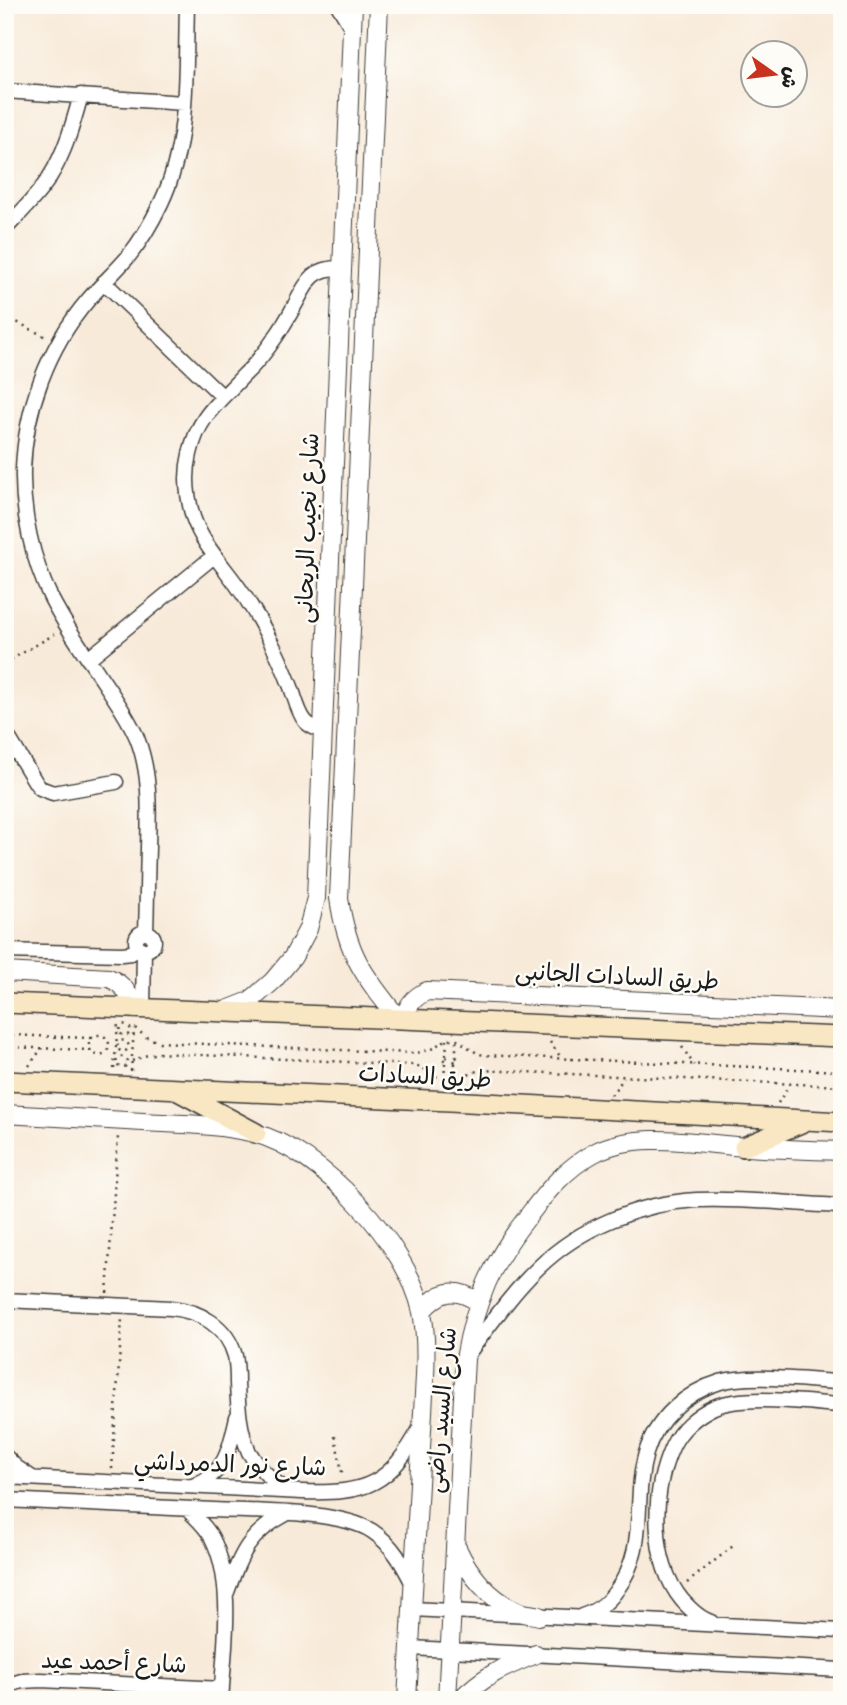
<svg xmlns="http://www.w3.org/2000/svg" width="847" height="1705" viewBox="0 0 847 1705" font-family="'Gochi Hand','Playpen Sans Arabic',sans-serif">
  <rect width="100%" height="100%" fill="#fdfcf7"/>
  <filter id="ink" filterUnits="userSpaceOnUse"><feTurbulence type="fractalNoise" baseFrequency=".0143" numOctaves="2"/><feDisplacementMap in="SourceGraphic" scale="14" xChannelSelector="R" yChannelSelector="G"/><feConvolveMatrix kernelMatrix="1 2 1 2 8 2 1 2 1" color-interpolation-filters="sRGB"/></filter>
  <filter id="wash" filterUnits="userSpaceOnUse"><feTurbulence type="fractalNoise" baseFrequency=".00686" numOctaves="4" result="noise"/><feDisplacementMap in="SourceGraphic" scale="28" xChannelSelector="R" yChannelSelector="G"/><feGaussianBlur stdDeviation="1.57" result="paint"/><feColorMatrix in="noise" values="0 0 0 0 0 0 0 0 0 0 0 0 0 0 0 0 0 1.4 0 .05"/><feComposite in="paint" operator="in"/></filter>
  <g filter="url(#wash)">
    <rect width="100%" height="100%" fill="#f8ead9"/>
  </g>
  <g filter="url(#ink)">
    <g fill="none" stroke-linecap="round" stroke-linejoin="round">
      <g stroke="#3d3b38" stroke-width="17">
        <path id="minor" d="M338,5l14,23
          M5,91l179,12
          M5,229c15,-16 32,-32 44,-51 16,-25 24,-54 32,-83
          M104,282l118,114
          M88,659l126,-103
          M323,731c-6,-2 -13,-4 -18,-10 -7,-9 -10,-23 -14,-34 -5,-13 -11,-27 -17,-39 -11,-22 -24,-45 -38,-64 -16,-22 -34,-41 -43,-67 -6,-20 -8,-43 -3,-63 8,-38 29,-52 53,-78 13,-12 24,-26 34,-41 7,-10 13,-21 19,-32 12,-23 18,-36 46,-35
          M5,732l31,51 4,5 13,5 63,-11
          M146,932c1,-28 1,-56 2,-84 1,-38 3,-74 -11,-110 -10,-24 -27,-46 -41,-68 -16,-23 -32,-47 -45,-72 -19,-39 -29,-85 -28,-128 2,-61 25,-123 65,-170 13,-15 27,-28 40,-43 13,-16 24,-35 33,-54 29,-60 24,-133 26,-198
          M136 941a9 9 0 1 1 18 0a9 9 0 1 1-18 0Z
          M5,951l117,3 9,-1 8,-5
          M143,1009l1,-59
          M5,1300l166,8c29,3 56,18 64,48 2,9 2,18 2,27 1,23 2,47 12,69 9,16 22,28 37,38
          M467,1355c23,-30 44,-61 71,-87 42,-41 102,-65 159,-68 47,-2 98,4 145,6
          M5,1456l11,11 15,10
          M5,1477l297,15c65,2 87,-7 119,-65
          M195,1485c32,-13 35,-38 42,-68
          M5,1500c70,3 139,7 209,10 41,2 125,0 158,21 21,14 31,33 42,55
          M187,1509c9,9 19,17 25,29 23,45 12,112 9,162
          M227,1592c14,-38 21,-58 59,-78
          M412,1609l430,22
          M582,1616c15,-5 25,-12 34,-25 33,-44 16,-89 30,-138 10,-34 40,-61 74,-71 32,-9 87,-1 122,0
          M711,1622c-11,-3 -21,-13 -29,-22 -32,-39 -30,-109 -10,-153 8,-18 25,-32 42,-40 32,-13 92,-4 128,-2
          M410,1648l432,22
          M5,1686l17,-5 19,-1 181,9"/>
      </g>
      <g stroke="#3d3b38" stroke-width="20">
        <path id="tertiary" d="M379,5l-40,893c8,56 25,78 59,120
          M5,972l104,6c15,6 20,17 27,31
          M222,1012l28,-11 23,-20 20,-24 15,-28 8,-31 37,-893
          M405,1018c2,-13 9,-21 22,-27l415,19
          M5,1114c46,3 92,5 138,8 37,2 75,2 111,11 67,17 154,112 168,179 4,21 4,43 3,64l-18,324
          M422,1311c17,-20 33,-25 56,-9
          M457,1548c12,26 32,51 60,63 6,3 15,3 22,5
          M447,1700l18,-341c10,-58 27,-98 64,-144 18,-24 37,-47 65,-62 43,-23 105,-9 152,-6 32,2 64,3 96,4
          M460,1700c24,-25 45,-33 76,-46"/>
      </g>
      <g stroke="#3d3b38" stroke-width="22">
        <path id="secondary" d="M5,1003l837,34
          M5,1081l445,20 392,21
          M178,1091l78,42
          M744,1147l57,-24"/>
      </g>
      <path stroke="#3d3b38" stroke-width="2.5" stroke-dasharray="2 5" stroke-linecap="butt" d="M5,316l41,21
        M5,663l50,-29
        M119.5 1030a5.5 5.5 0 1 1 11 0a5.5 5.5 0 1 1-11 0Z
        M135,1028l11,9 13,5 252,11c8,0 15,-2 22,-5 7,-4 12,-10 21,-9 9,2 17,13 29,16l359,16
        M5,1035l86,3
        M89 1045a10 10 0 1 1 20 0a10 10 0 1 1-20 0Z
        M117.5 1046a5.5 5.5 0 1 1 11 0a5.5 5.5 0 1 1-11 0Z
        M550,1042l12,17
        M5,1047l86,3
        M682,1047l12,18
        M116.5 1062a5.5 5.5 0 1 1 11 0a5.5 5.5 0 1 1-11 0Z
        M446,1057l2,2 -3,2 -2,-2 3,-2 1,-18
        M456,1057l2,2 -3,3 -2,-3 3,-2v-19
        M132,1061l12,-5 13,-3 257,12c14,3 24,17 39,16 10,-2 18,-9 28,-11l361,16
        M29,1066l13,-18
        M114,1069l4,-45
        M131,1071l3,-42
        M444,1086l1,-25
        M454,1086l1,-24
        M611,1095l13,-17
        M778,1103l11,-18
        M107,1293l11,-157
        M335,1436l8,41
        M112,1469l10,-150
        M687,1583l46,-37"/>
      <use href="#minor" stroke="#fff" stroke-width="14"/>
      <use href="#tertiary" stroke="#fff" stroke-width="18"/>
      <use href="#secondary" stroke="#f9e7c3" stroke-width="19"/>
    </g>
  </g>
  <g text-anchor="middle" stroke-width="5" stroke-linejoin="round" paint-order="stroke">
    <g font-size="24" fill="#1c1c1c" stroke="#fdfcf7">
      <text transform="translate(307 528) rotate(-88)" y="8">شارع نجيب الريحانى</text>
      <text transform="translate(617 976) rotate(3)" y="8">طريق السادات الجانبى</text>
      <text transform="translate(425 1076) rotate(3)" y="8">طريق السادات</text>
      <text transform="translate(441 1410) rotate(-85)" y="8">شارع السيد راضى</text>
      <text transform="translate(230 1464) rotate(2)" y="8">شارع نور الدمرداشي</text>
      <text transform="translate(114 1662) rotate(2)" y="8">شارع أحمد عيد</text>
    </g>
  </g>
  <rect width="847" height="1705" fill="none" stroke="#fdfcf7" stroke-width="28"/>
  <g transform="translate(774 74) rotate(104)"><circle r="33" fill="#fdfcf7" stroke="#a3a29f" stroke-width="2"/>
  <path d="M0-5L12 26L0 18L-12 26Z" fill="#c8321e"/>
  <text y="-10" font-size="19" font-weight="bold" text-anchor="middle" fill="#1c1c1c">ش</text>
  </g>
</svg>
